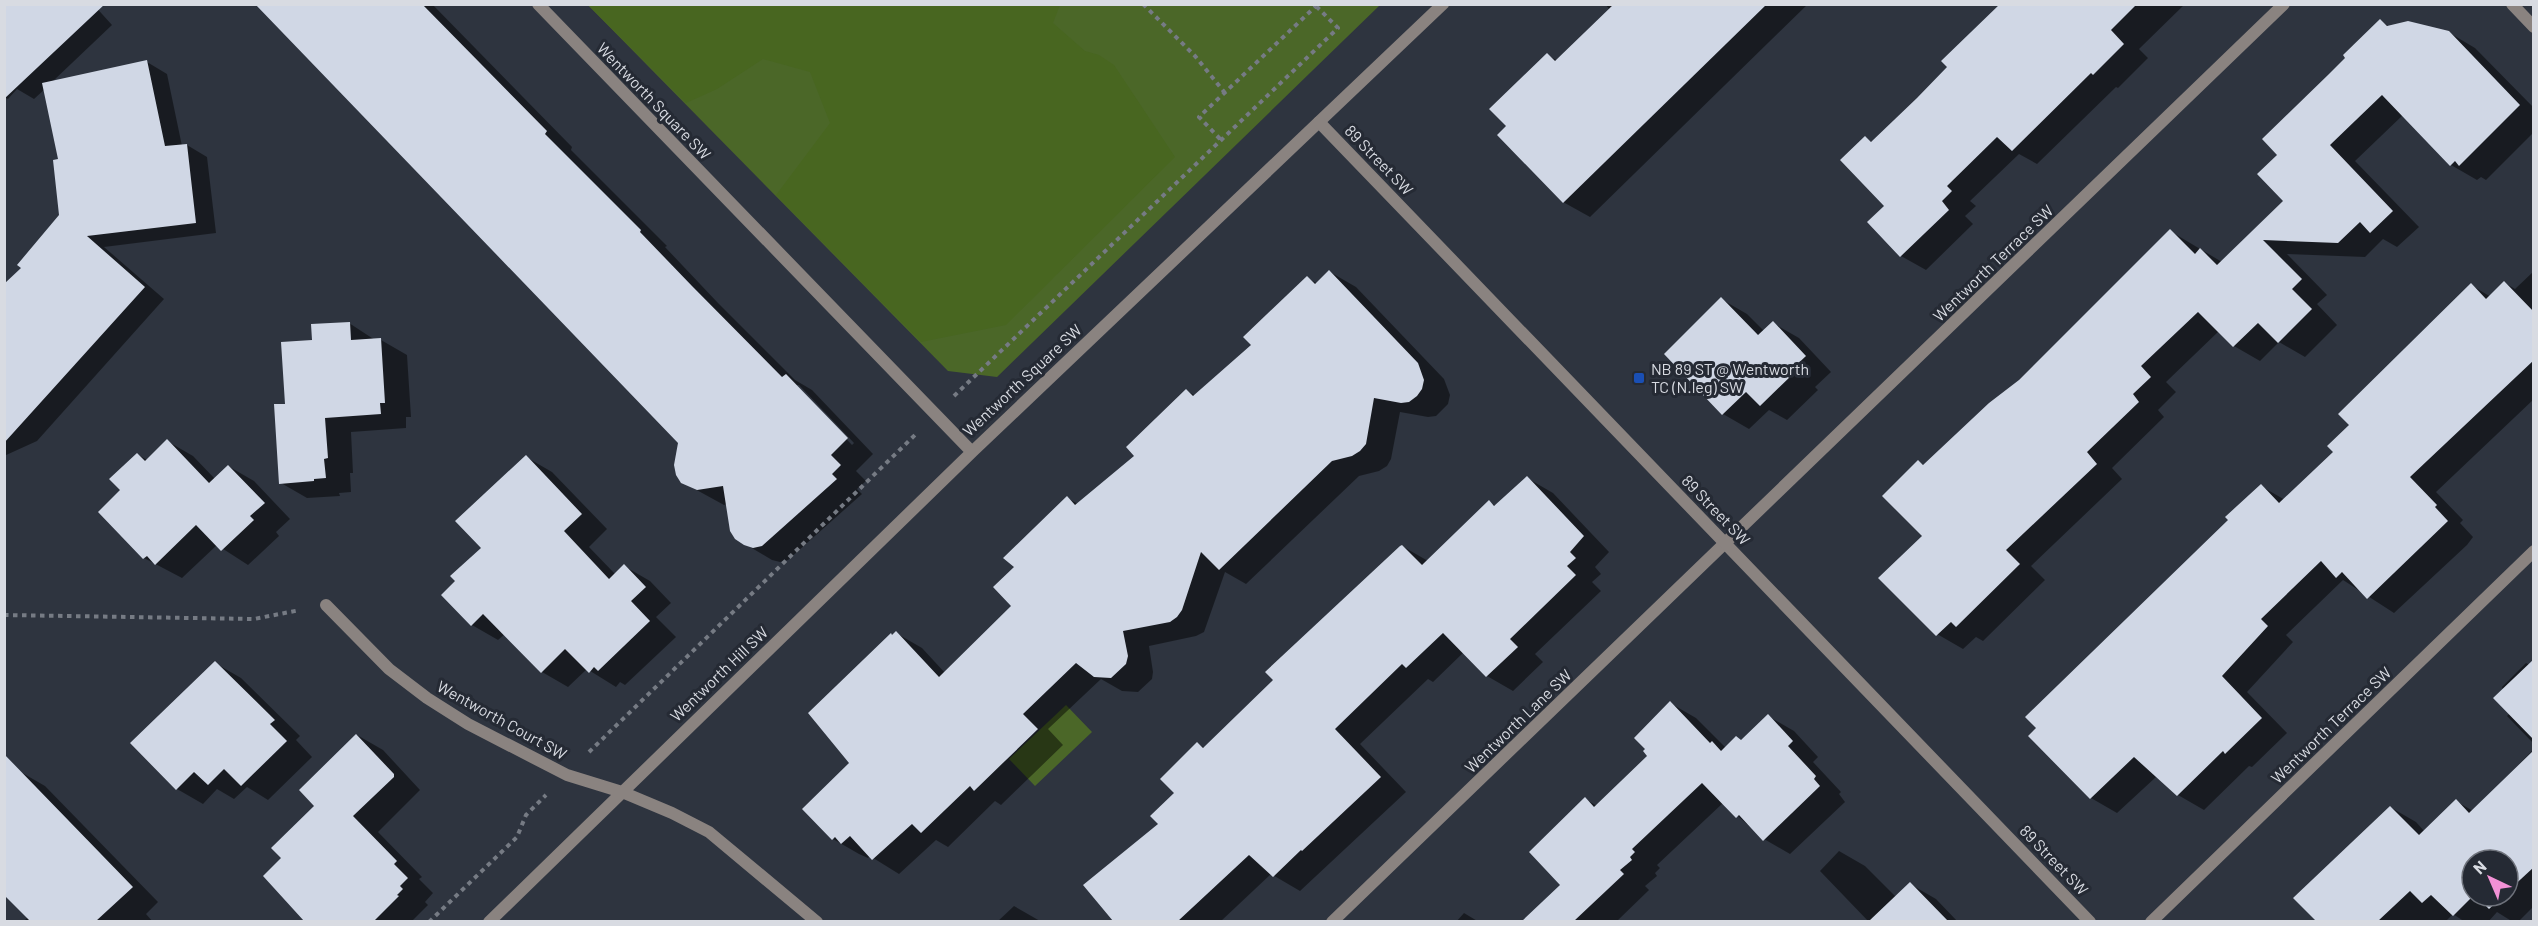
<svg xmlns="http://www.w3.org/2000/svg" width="2538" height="926" viewBox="0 0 2538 926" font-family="Barlow,sans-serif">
  <rect width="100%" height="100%" fill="#2e343f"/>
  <path fill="#4b6728" d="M588,5h792l-383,372 -49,-6z
    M1066,705l26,27 -57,54 -26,-27z"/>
  <path fill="#486620" d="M588,5h472l-7,18 32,28 14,4 15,10 61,92 -169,168 -85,17 -145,-147 54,-72 -20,-51 -47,-13 -46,30 -31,14z"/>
  <path fill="#0007" fill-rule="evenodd" d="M93,4l19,21 -60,57 95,-20 20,12 15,72 5,-1 20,12 9,76 -112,14 60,52 -127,142 -33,15v-169l19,-20 38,-51 -2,-56 -14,-71 -11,10 -17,-10 -9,10 -4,-2z
    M257,4h175l140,143 -1,3 96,96 -2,1 53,56 77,77 17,10 61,64 -17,17 10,10 -9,8 5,5 -74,66 -8,2 -8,-2 -27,-16 -18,-40 -3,1 -42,-23 -2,-39zM795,385h4l55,58 -2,2z
    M1605,4h203l-218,213 -27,-15 -55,-76 39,-71 11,6 52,-51z
    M2020,4h165l-46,45 9,9 -30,30 -2,-1 -79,77 -18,-10 -49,47 6,5 -11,10 8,8 -47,46 -25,-14 -36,-118 8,5z
    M2380,21l10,6 58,5 27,16 59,60v24l-48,48 -5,-3 -4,3 -26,-15 -48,-50 -48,46 64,66 -22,20 -14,-8 -18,18 -78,-3 40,41 -10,9 20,21 -32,32 -26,-15 -19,19 -26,-15 -15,-15 -53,51 10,10 -18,18 6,7 -52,51 10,11 -91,87 14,14 -62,61 -7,-4 -13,12 -26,-15 -13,-98 -5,-74 6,4 95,-84 150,-151 52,31 63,-61 -6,-46 52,-80z
    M2534,271v128l-98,93 27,28 -3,3 13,14 -6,8 -73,68 -51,-33 -57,55 7,7 -46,50 40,41 -35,34 -3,-1 -45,44 -26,-15 -22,-18 -39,36 -26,-15 -61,-62 231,-250 24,14 50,-48 16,-27 120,-140 20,12 14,-14 10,6z
    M1330,272l26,15 88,92 6,16 -2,9 -12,12 -8,1 -28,-5 -9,47 -4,7 -8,5 -20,5 -113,108 -21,-12 -21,60 -8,4 -47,10 4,26 -1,7 -14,13 -16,-1 -21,-12 -53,50 15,16 -62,60 -6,-4 -47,46 -12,-7 -37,34 -29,-18 -2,2 -9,-4 -26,-15 18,-76 42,-127 3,-3 26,15 24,26 68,-68 2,-39 51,-69 11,6 58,-48 51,-65 9,5 57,-51 54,-67 11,6z
    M1721,299l26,15 17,17 9,-8 26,15 32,34 -16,15 3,3 -31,30 -18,-10 -20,19 -26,-15 -57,-60z
    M349,323l26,17h6l26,15 4,62h-5v11l-55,4 2,41h-3l1,19 -12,1 1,3 -33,2 -26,-15 6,-78 26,-64z
    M167,441l26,15 22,23 13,-13 26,15 36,38 -14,13 3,4 -31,29 -31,-20 -35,33 -38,-20 -22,-68 15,-36 10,6z
    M526,457l26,15 55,57 -18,18 27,28 8,-9 26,15 21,22 -15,14 20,20 -51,48 -5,-3 -4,5 -29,-18 -19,18 -26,-15 -37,-38 -7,6 -26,-15 -15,-44 26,-33z
    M1527,478l26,15 56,59 -14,15 6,7 -9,8 9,9 -66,63 8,8 -30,29 -26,-15 -23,-24 -31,30 -5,-3 -68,65 46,48 -106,99 -29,-17 -51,48h-105l-30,-37 75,-61 38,-80 7,4 70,-68 127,-134 26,15 61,-59 7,4z
    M215,663l26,15 59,58 -4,4 16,17 -44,43 -21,-13 -13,12 -17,-10 -14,15 -26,-15z
    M2526,663l8,4v77l-27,-28 3,-3 -8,-26z
    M1670,703l26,15 30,30 16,-7 26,-25 26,15 24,26 -5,5 28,30 -2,2 6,8 -55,52 -26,-15 -41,-36 -66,62 3,3 -5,5 2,3 -12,10 4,4 -33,32h-92l38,-37 23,-86 12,7 53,-50z
    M357,735l26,15 37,40 -42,42 44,45 -3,2 14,14 -8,9 3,3 -17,17h-101l-45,-46 18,-18z
    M2534,749v157l-16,16h-5l-16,-10 -9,10h-23l-12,-8 -8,8h-127l-23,-24 95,-91 26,15 9,10 31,-31 17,10zM2472,860h36v36h-36z
    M19,771l26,15 113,116 -12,12 7,8h-130l5,-5z
    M1839,851l26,15 31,31 14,-13 26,15 22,23h-89l-49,-51z
    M1014,906l26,15 1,1h-44z
    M1464,913l15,9h-23z"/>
  <path fill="#d0d7e5" d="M4,4h101l-101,95z
    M255,4h167l125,127 -2,3 96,96 -1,2 52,54 90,91 4,-3 62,64 -17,17 10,10 -9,9 5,5 -75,67 -9,2 -9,-3 -9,-6 -5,-8 -7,-45 -26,4 -16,-7 -5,-8 -2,-10 4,-22z
    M1614,4h153l-204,199 -66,-68 9,-9 -17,-17 58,-56 8,8z
    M2000,4h137l-26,26 13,14 -31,31 -2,-2 -79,78 -15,-14 -50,49 5,5 -10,10 7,9 -49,47 -33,-35 17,-16 -44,-46 25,-24 6,6 46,-44 30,-31 -6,-6z
    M2380,19l7,7 21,-5 41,10 71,74 -61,61 -4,-5 -5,5 -68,-71 -52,50 63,66 -23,22 -10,-11 -22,21 -75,-3 39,39 -10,10 20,20 -34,34 -20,-20 -25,24 -35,-35 -57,54 10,11 -18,17 6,8 -52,50 10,12 -91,86 14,14 -64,63 -5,-5 -15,14 -58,-58 44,-42 -40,-40 36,-36 5,5 66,-62 30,-23 151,-151 25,25 5,-6 17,17 66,-64 -26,-27 20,-19 -15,-16 67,-65 16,-16 -2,-3z
    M147,60l18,86 22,-2 9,79 -109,13 58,51 -141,156v-159l17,-16 -4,-3 42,-50 -6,-55 5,-1 -16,-76z
    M1329,270l89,93 6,17 -2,9 -5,7 -8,6 -8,1 -27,-5 -8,46 -6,7 -8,5 -20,5 -113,109 -18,-18 -19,58 -5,7 -7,5 -47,9 5,25 -2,8 -15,14 -17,-1 -18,-14 -53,51 15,15 -64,62 -4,-5 -49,47 -9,-9 -40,36 -22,-24 -9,8 -6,-7 -3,3 -30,-31 47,-46 -41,-50 83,-80 1,2 4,-4 43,46 72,-71 -18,-19 21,-20 -11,-9 64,-62 8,9 59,-49 -8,-9 60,-58 7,7 58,-51 -8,-8 64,-61 8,8z
    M2504,281l30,31v48l-124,117 27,28 -2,2 13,14 -81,78 -25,-27 -6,6 -15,-17 -60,58 7,7 -46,50 40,42 -37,36 -2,-3 -46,45 -43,-39 -44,42 -62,-63 8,-8 -11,-11 203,-197 -3,-3 36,-33 18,19 54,-51 -6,-6 22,-21 -11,-11 133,-131 15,16z
    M1721,297l37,38 15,-14 33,35 -16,15 3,3 -33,32 -14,-14 -24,23 -58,-61z
    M350,322l1,18 30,-2 4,65h-5l1,11 -56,4 3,40 -4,1 2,19 -12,1v2l-35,3 -5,-80h11l-4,-62 31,-2 -1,-16z
    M167,439l42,44 19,-18 37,38 -15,13 4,4 -33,31 -25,-26 -41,40 -8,-9 -4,3 -45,-47 22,-22 -11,-11 28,-26 8,8z
    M526,455l56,59 -18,17 45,48 15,-15 22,23 -15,14 19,20 -52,50 -4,-4 -5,6 -24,-24 -24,24 -58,-59 -12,12 -30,-31 14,-14 -5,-5 31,-28 -26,-27z
    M1527,476l57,60 -14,16 6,6 -9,8 9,9 -66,64 8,8 -32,30 -43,-44 -37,35 -4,-4 -67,65 46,48 -79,74 -1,-1 -28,27 -24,-22 -71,66h-65l-30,-36 75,-61 -8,-8 24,-23 -14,-14 37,-37 6,6 70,-68 -8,-8 135,-126 2,-1 20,20 67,-65 5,6z
    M2534,659v81l-41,-42z
    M215,661l60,59 -5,4 17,17 -46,45 -17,-17 -16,16 -14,-13 -18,18 -46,-47z
    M1670,701l40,42 2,-2 9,10 15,-15 5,4 27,-26 25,27 -5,5 28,30 -2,3 6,7 -57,55 -24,-26 -3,3 -34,-35 -70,66 3,3 -5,5 2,3 -12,10 4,4 -50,47h-52l38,-36 -31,-33 56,-55 9,10 53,-51 -4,-5 2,-2 -11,-11z
    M356,734l38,40v3l-41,39 44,45 -3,3 14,14 -8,8 3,3 -6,6 2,1 -25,25h-70l-41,-45 18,-18 -10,-10 43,-42 -15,-16z
    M2534,750v117l-26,24v-31h-36l1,36 -20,20 -22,-21 -9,8 -12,-12 -32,30h-62l-23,-23 97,-92 29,29 37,-36 13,14z
    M4,754l129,133 -37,34h-66l-26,-26z
    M1910,882l38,39h-79z
    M2476,896h27l-14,13z"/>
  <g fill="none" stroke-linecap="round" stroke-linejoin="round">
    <path stroke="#767b84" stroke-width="4" stroke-dasharray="4.5 4.5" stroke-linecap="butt" d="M1143,4l52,52 30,37
      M1220,139l-21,-22 117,-111
      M954,396l384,-368 -22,-22 1,-2
      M4,615l250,4 46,-9
      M589,752l326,-317
      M429,922l88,-85 9,-22 20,-20"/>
    <path stroke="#8a8380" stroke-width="12" d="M538,4l434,448 471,-448
      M2512,4l22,23
      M326,605l63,64 38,29 41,26 99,51 55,17 50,21 37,19 108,90
      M489,922l483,-470
      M1332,922l952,-918
      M2151,922l383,-371"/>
    <path stroke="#8a8380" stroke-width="12" d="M1319,122l771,800"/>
  </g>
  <rect fill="#1a4fb4" stroke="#252a34" stroke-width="2" x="1633" y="372" width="12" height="12" rx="3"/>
  <g text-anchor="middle" stroke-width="6" stroke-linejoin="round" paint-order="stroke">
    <g font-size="16" fill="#d8dbe2" stroke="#252a34">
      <text transform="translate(654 101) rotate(46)" y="6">Wentworth Square SW</text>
      <text transform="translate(1379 160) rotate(46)" y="6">89 Street SW</text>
      <text transform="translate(1993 263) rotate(-44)" y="6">Wentworth Terrace SW</text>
      <text transform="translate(1022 380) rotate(-43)" y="6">Wentworth Square SW</text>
      <text transform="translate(1716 510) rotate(46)" y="6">89 Street SW</text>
      <text transform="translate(719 674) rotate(-44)" y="6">Wentworth Hill SW</text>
      <text transform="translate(502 720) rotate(29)" y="6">Wentworth Court SW</text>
      <text transform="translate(1518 721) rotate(-44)" y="6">Wentworth Lane SW</text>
      <text transform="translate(2331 725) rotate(-44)" y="6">Wentworth Terrace SW</text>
      <text transform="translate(2054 860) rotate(46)" y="6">89 Street SW</text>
    </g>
    <g font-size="16" fill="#d8dbe2" stroke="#252a34" text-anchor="start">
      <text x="1651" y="375">NB 89 ST @ Wentworth<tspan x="1651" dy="18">TC (N.leg) SW</tspan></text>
    </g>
  </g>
  <rect width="2538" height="926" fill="none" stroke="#d8dbe2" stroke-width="12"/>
  <g transform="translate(2490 878) rotate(316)"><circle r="28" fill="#252a34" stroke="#6d717a" stroke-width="1.5"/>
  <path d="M0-4.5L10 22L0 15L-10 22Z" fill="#f391d6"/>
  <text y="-9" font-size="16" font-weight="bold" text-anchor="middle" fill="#d8dbe2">N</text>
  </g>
</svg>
